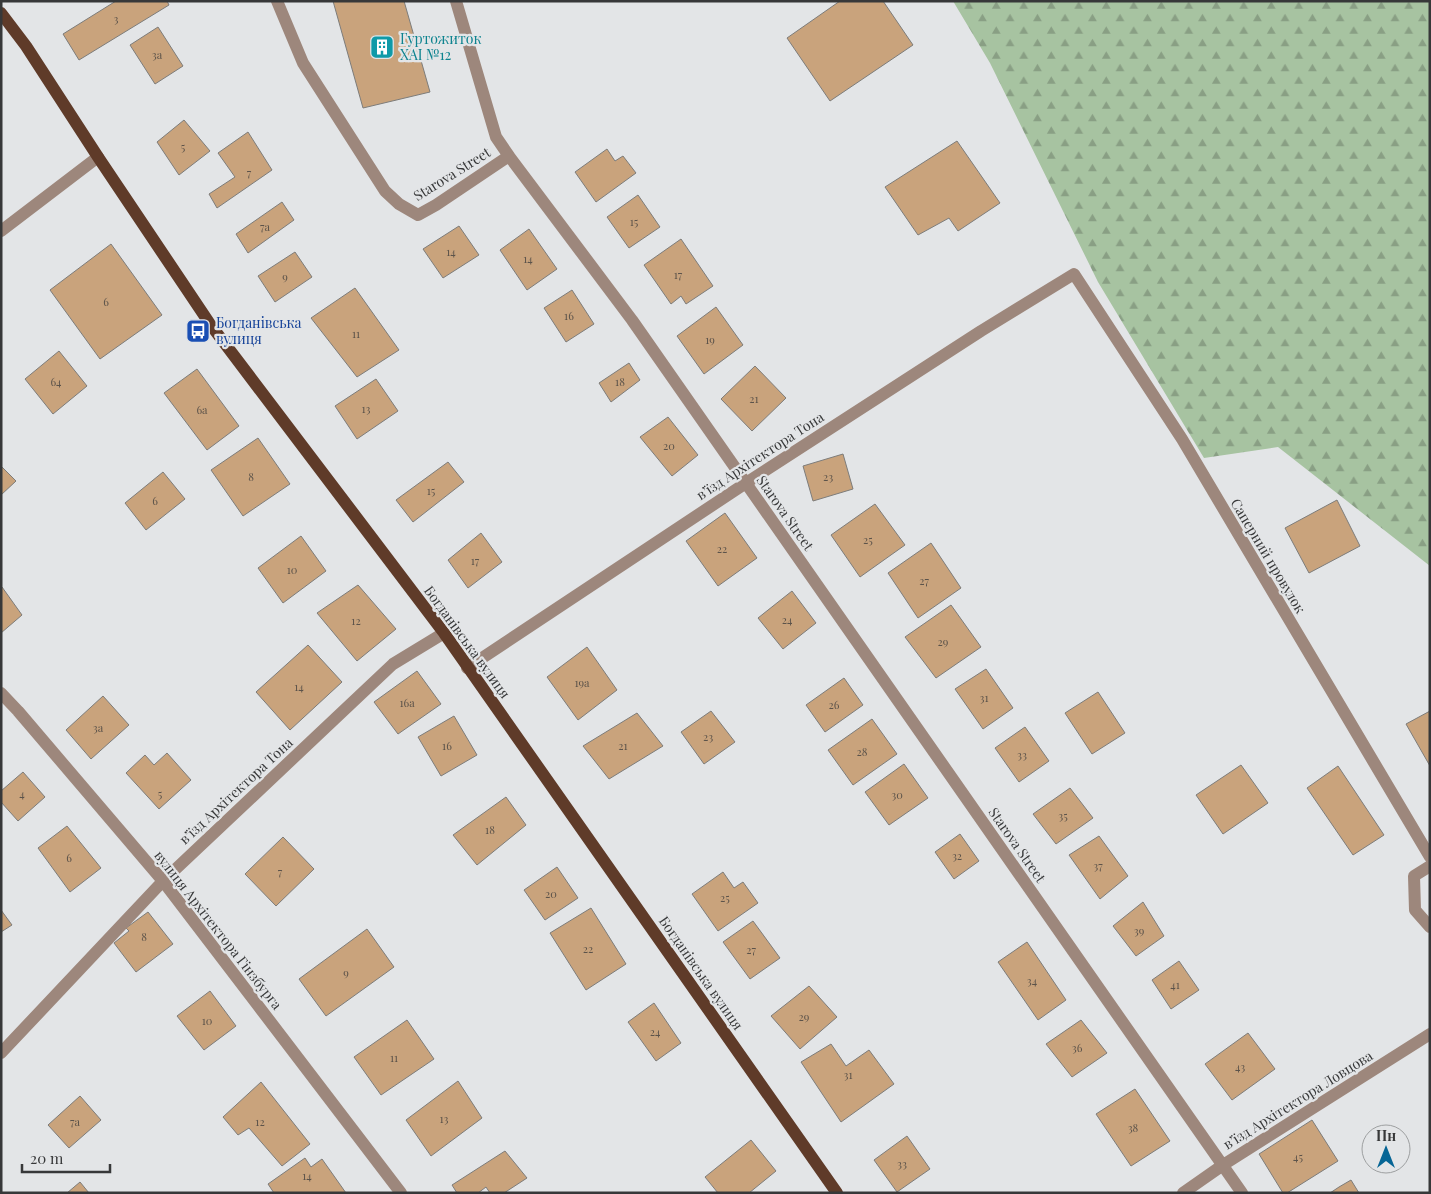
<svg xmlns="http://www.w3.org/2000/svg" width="1431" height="1194" viewBox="0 0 1431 1194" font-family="'Playfair Display',serif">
  <defs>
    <pattern id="forest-firs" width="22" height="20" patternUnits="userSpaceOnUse" patternTransform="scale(1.25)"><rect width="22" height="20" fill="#a7c3a1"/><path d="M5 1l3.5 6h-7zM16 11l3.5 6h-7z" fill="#899f84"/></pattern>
  </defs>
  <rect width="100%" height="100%" fill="#e3e5e7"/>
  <path fill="url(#forest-firs)" d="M953,1h477v565l-152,-119 -74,11 -106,-176 -108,-219z"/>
  <path fill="#c9a37c" stroke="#7d7c7a" d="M116,1h51l2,4 -90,55 -16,-26z
    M333,1h71l26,91 -67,16z
    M840,1h43l30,44 -83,56 -43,-63z
    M158,27l25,39 -28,18 -25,-39z
    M184,120l26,31 -31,24 -22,-33z
    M248,132l24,38 -55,38 -8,-14 26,-17 -17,-24z
    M957,141l43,62 -42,28 -9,-13 -31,17 -33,-48z
    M607,149l8,12 8,-5 13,17 -40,29 -21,-30z
    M638,195l22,32 -31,21 -22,-31z
    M282,202l12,18 -46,33 -12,-19z
    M459,226l20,29 -36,23 -20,-29z
    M529,229l28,40 -30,21 -27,-40z
    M681,239l32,47 -27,18 -5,-8 -10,8 -27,-39z
    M111,244l51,71 -62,44 -50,-69z
    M295,252l17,25 -37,25 -17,-26z
    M355,288l44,62 -42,27 -46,-59z
    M572,290l22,34 -28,18 -22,-34z
    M716,307l27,38 -39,29 -27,-38z
    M59,351l28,35 -34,28 -28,-35z
    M629,363l11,17 -29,22 -12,-19z
    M755,366l31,32 -34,33 -31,-32z
    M197,369l42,57 -32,24 -43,-57z
    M376,379l22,32 -41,28 -22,-33z
    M668,417l30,38 -26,21 -32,-39z
    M258,438l32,46 -47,32 -32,-46z
    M843,454l10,35 -40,12 -10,-35z
    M448,462l16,20 -51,40 -17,-22z
    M1,466l15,15 -15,14z
    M163,472l22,27 -39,31 -21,-27z
    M1337,500l23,46 -51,27 -24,-45z
    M875,504l30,41 -45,32 -29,-42z
    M725,513l32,45 -39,28 -32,-45z
    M481,533l21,29 -34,26 -20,-28z
    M301,536l25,35 -43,32 -25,-35z
    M931,543l30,45 -43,30 -30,-45z
    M358,585l38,44 -39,32 -40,-48z
    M2,587l20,28 -21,18v-46z
    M792,591l24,32 -33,26 -25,-31z
    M951,605l30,42 -45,31 -31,-41z
    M308,645l34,37 -52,48 -34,-38z
    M587,647l30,43 -39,30 -31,-43z
    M986,669l27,39 -30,21 -28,-40z
    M417,671l24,33 -43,30 -24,-32z
    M844,678l19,27 -38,27 -19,-27z
    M1098,692l27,41 -33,21 -27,-41z
    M103,696l26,29 -38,34 -25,-29z
    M711,711l24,31 -31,22 -23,-32z
    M1430,711v55l-24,-42z
    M637,713l26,33 -54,33 -26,-33z
    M454,716l23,39 -36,21 -23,-39z
    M872,719l25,35 -44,31 -25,-35z
    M1025,727l24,34 -30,21 -24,-34z
    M167,753l24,27 -32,29 -33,-36 19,-18 9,10z
    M904,764l24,34 -39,27 -24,-33z
    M1241,765l27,38 -45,31 -27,-39z
    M1338,766l46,69 -31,20 -46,-67z
    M23,772l22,25 -27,24 -17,-19v-11z
    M1070,788l23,30 -37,26 -23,-30z
    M506,797l20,28 -49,40 -24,-30z
    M67,826l34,42 -31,24 -32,-44z
    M960,834l19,27 -25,18 -19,-27z
    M1099,836l29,40 -28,23 -31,-44z
    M283,837l31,32 -38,37 -31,-32z
    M557,867l21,31 -33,22 -21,-30z
    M723,872l11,16 9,-6 15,21 -40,28 -26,-37z
    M1143,902l21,34 -28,20 -23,-30z
    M591,908l35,56 -40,26 -36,-57z
    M1,910l11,15 -11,7z
    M148,912l25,32 -37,28 -22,-29 15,-12 -3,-3z
    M753,921l27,37 -30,21 -27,-37z
    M367,929l27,38 -68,49 -27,-37z
    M1027,942l39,58 -28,20 -40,-58z
    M1179,961l20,29 -28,19 -19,-29z
    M809,986l28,31 -37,32 -29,-33z
    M210,991l26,35 -32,24 -27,-34z
    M654,1003l27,40 -25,18 -28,-39z
    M407,1020l27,39 -53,36 -27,-38z
    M1081,1020l26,33 -35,24 -26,-33z
    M1248,1033l27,36 -43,31 -27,-36z
    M831,1044l15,22 23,-16 25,34 -53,38 -40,-60z
    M458,1081l24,37 -51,38 -25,-36z
    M261,1082l49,62 -28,22 -33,-38 -11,7 -15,-18z
    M1135,1089l35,52 -39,25 -35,-52z
    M80,1096l21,24 -32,28 -21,-23z
    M1312,1120l26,41 -51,32h-4l-24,-39z
    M907,1136l23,33 -33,23 -23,-32z
    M751,1140l25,31 -27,22h-31l-13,-16z
    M505,1151l22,27 -23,15h-14l-4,-6 -8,6h-21l-5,-8z
    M305,1158l6,9 11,-8 24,34h-72l-6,-9z
    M1351,1180l8,13h-29l9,-6z
    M80,1182l9,11h-22z"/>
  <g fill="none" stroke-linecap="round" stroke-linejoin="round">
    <path stroke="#9d877c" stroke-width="12" d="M277,1l26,62 82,128 14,13 19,11 18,-10 73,-49 123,164 610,873
      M456,1l40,136 13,19
      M1,231l97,-74
      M467,668l279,-185 235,-152 93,-57 108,165 248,418
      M1,693l17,18 145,170 238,312
      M1430,866l-16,10 1,34 15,17
      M1,1053l162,-172 230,-217 51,-31
      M1183,1193l40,-28 207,-131"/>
    <path stroke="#5f3b29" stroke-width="12" d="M1,13l25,33 72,111 112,167 234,309 393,560"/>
  </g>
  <defs>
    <g id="building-square" transform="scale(1.25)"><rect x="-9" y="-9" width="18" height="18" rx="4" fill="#0f9aa8" stroke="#e3e5e7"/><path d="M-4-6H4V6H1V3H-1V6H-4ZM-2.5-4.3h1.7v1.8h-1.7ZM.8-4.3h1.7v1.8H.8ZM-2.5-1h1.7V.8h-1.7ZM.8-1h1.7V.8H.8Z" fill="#fff"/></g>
    <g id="bus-square" transform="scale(1.25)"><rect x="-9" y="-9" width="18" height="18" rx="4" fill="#1a4fb4" stroke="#e3e5e7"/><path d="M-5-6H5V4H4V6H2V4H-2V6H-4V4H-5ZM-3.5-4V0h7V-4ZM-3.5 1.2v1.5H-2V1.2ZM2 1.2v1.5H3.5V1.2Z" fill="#fff"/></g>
  </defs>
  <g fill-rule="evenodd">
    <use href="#building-square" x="382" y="47"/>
    <use href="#bus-square" x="198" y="331"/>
  </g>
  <g text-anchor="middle" stroke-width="4.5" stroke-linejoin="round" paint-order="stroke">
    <g font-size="11" fill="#5c534a">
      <text x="116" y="23">3</text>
      <text x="157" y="59">3а</text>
      <text x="183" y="151">5</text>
      <text x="249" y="177">7</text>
      <text x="634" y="226">15</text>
      <text x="265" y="231">7а</text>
      <text x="451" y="256">14</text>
      <text x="528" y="263">14</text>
      <text x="678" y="279">17</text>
      <text x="285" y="281">9</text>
      <text x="106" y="306">6</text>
      <text x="569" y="320">16</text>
      <text x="356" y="338">11</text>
      <text x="710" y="344">19</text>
      <text x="56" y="386">64</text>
      <text x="620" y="386">18</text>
      <text x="754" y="403">21</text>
      <text x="366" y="413">13</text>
      <text x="202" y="414">6а</text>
      <text x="669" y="450">20</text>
      <text x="251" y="481">8</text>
      <text x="828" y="481">23</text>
      <text x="431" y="495">15</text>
      <text x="155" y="505">6</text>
      <text x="868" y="544">25</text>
      <text x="722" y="553">22</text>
      <text x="475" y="565">17</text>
      <text x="292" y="574">10</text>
      <text x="924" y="585">27</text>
      <text x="787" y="624">24</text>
      <text x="356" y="625">12</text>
      <text x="943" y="646">29</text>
      <text x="582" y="687">19а</text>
      <text x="299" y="691">14</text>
      <text x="984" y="702">31</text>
      <text x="407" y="707">16а</text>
      <text x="834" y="709">26</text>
      <text x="98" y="732">3а</text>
      <text x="708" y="741">23</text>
      <text x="447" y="750">16</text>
      <text x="623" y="750">21</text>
      <text x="862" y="756">28</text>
      <text x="1022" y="759">33</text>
      <text x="22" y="798">4</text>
      <text x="160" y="798">5</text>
      <text x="897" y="799">30</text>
      <text x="1063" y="820">35</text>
      <text x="490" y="834">18</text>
      <text x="957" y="860">32</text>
      <text x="69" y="862">6</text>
      <text x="1098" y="870">37</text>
      <text x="280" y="876">7</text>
      <text x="551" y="898">20</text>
      <text x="725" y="902">25</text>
      <text x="1139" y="935">39</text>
      <text x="144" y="941">8</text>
      <text x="588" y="953">22</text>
      <text x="751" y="954">27</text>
      <text x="346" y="977">9</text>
      <text x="1032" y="985">34</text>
      <text x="1175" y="989">41</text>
      <text x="804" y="1021">29</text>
      <text x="207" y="1025">10</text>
      <text x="655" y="1036">24</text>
      <text x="1077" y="1052">36</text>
      <text x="394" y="1062">11</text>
      <text x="1240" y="1071">43</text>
      <text x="848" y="1079">31</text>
      <text x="444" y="1123">13</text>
      <text x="75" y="1126">7а</text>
      <text x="260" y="1126">12</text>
      <text x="1133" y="1132">38</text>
      <text x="1298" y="1161">45</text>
      <text x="902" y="1168">33</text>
      <text x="307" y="1180">14</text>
    </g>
    <g font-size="14" fill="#0d838f" stroke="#e3e5e7" text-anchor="start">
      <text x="400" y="44">Гуртожиток<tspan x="400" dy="16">ХАІ №12</tspan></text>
    </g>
    <g font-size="14" fill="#373839" stroke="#e3e5e7">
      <text transform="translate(452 174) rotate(-32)" y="5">Starova Street</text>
      <text transform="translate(760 456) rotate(-33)" y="5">в’їзд Архітектора Тона</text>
      <text transform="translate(785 513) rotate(55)" y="5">Starova Street</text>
      <text transform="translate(1268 556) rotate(59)" y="5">Саперний провулок</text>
      <text transform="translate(467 642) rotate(54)" y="5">Богданівська вулиця</text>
      <text transform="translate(236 791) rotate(-43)" y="5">в’їзд Архітектора Тона</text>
      <text transform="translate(1017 845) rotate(55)" y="5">Starova Street</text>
      <text transform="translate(218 930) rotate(52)" y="5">вулиця Архітектора Гінзбурга</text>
      <text transform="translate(701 973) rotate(55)" y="5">Богданівська вулиця</text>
      <text transform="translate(1298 1100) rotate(-32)" y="5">в’їзд Архітектора Ловцова</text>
    </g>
    <g font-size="14" fill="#164399" stroke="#e3e5e7" text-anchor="start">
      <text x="216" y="328">Богданівська<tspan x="216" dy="16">вулиця</tspan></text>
    </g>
  </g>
  <rect width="1431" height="1194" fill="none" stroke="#373839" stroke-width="5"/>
  <g transform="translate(1386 1149)"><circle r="24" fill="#e3e5e7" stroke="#9ea0a1"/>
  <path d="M0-4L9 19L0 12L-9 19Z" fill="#066595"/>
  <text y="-8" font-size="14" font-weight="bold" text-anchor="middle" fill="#373839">Пн</text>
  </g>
  <path d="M22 1164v8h88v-8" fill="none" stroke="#373839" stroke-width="2.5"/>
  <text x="30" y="1164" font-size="15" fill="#373839" stroke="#e3e5e7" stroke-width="4" paint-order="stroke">20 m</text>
</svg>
